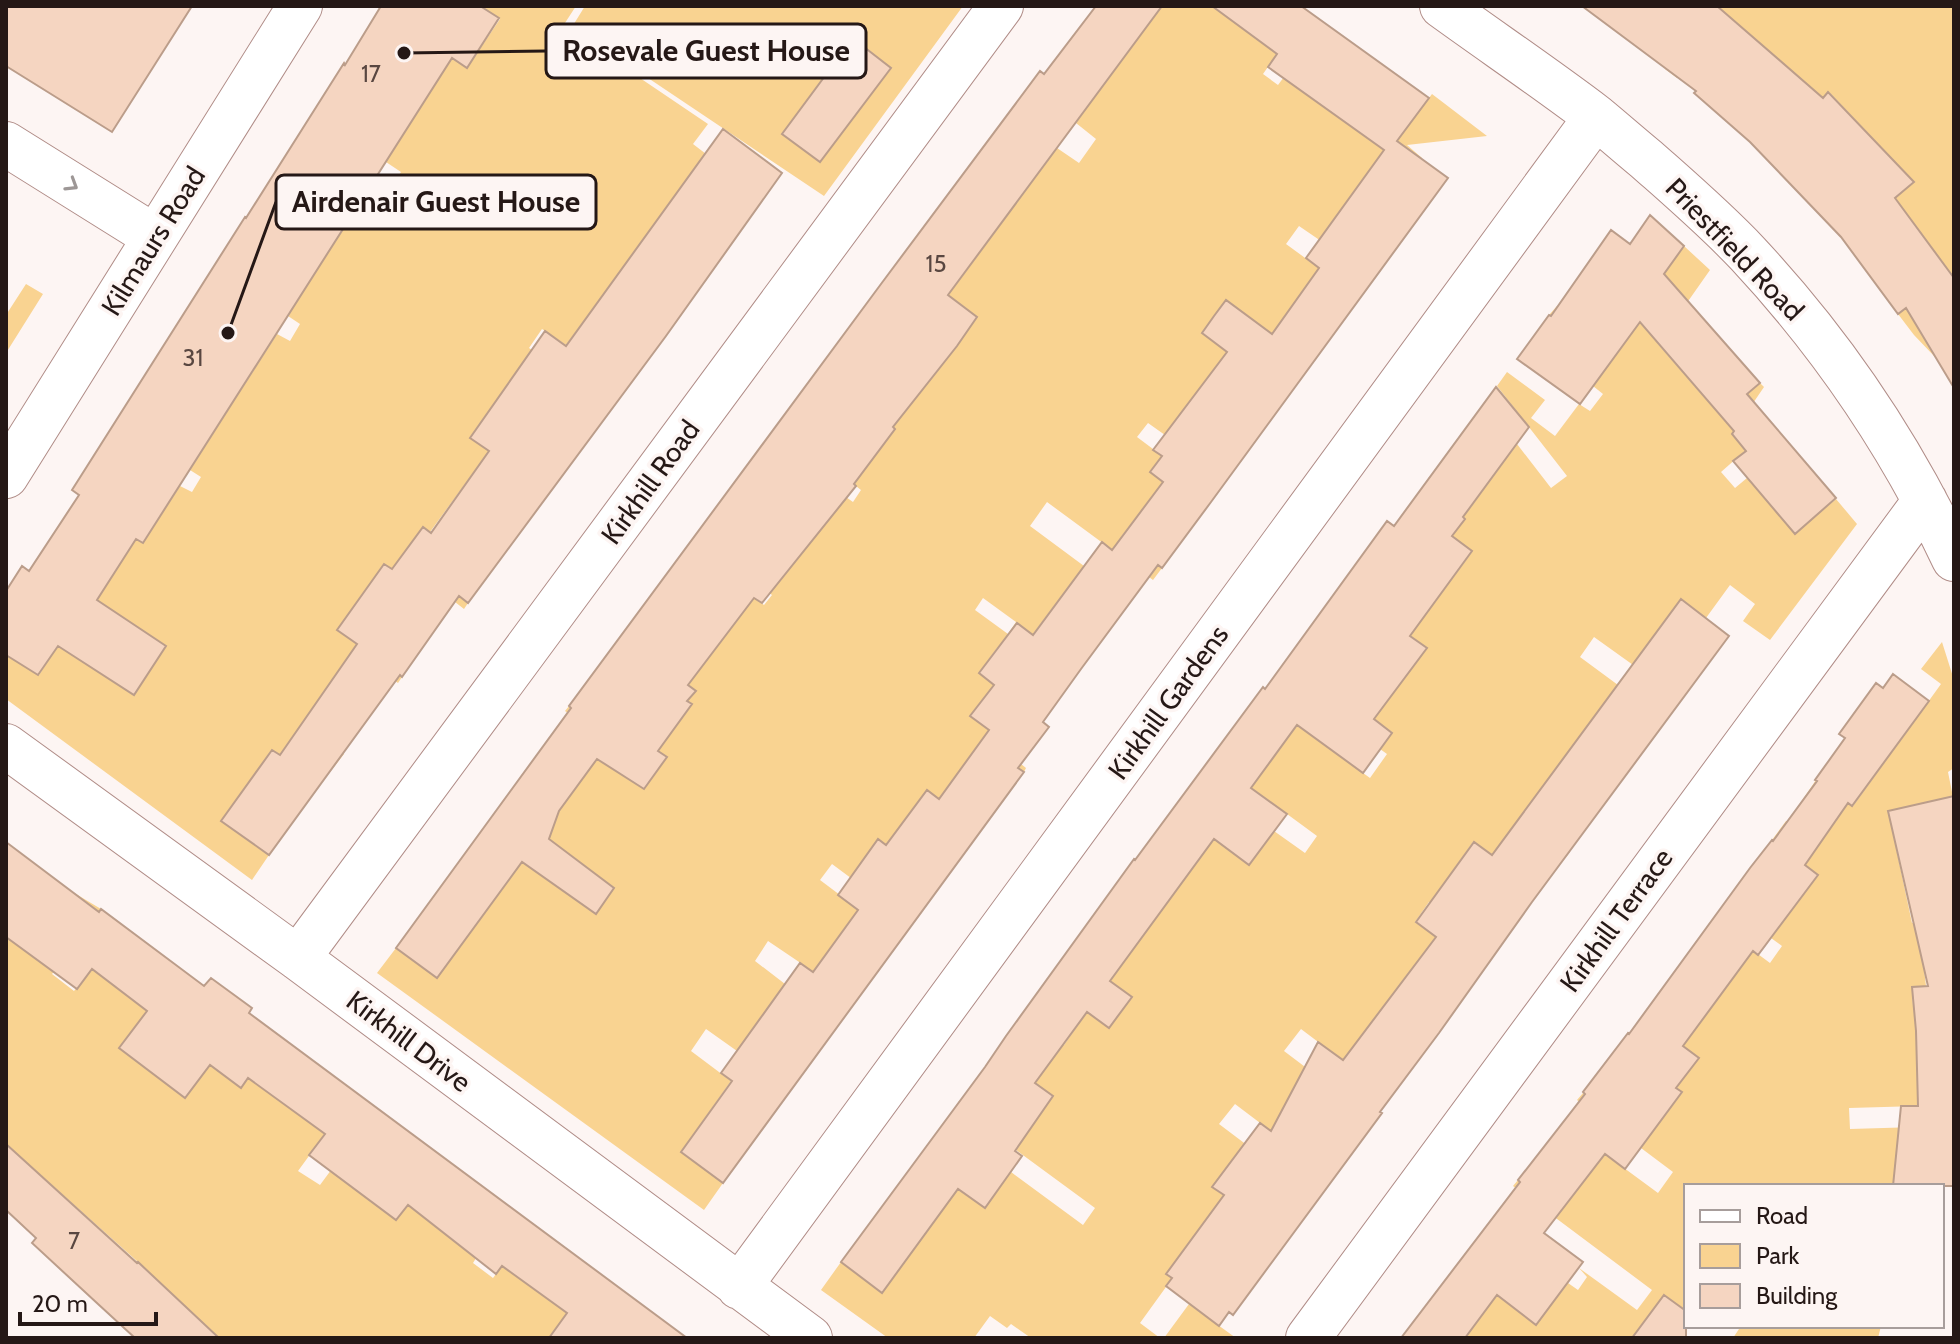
<svg xmlns="http://www.w3.org/2000/svg" width="1960" height="1344" viewBox="0 0 1960 1344" font-family="Cabin,sans-serif">
  <rect width="100%" height="100%" fill="#fdf5f3"/>
  <path fill="#f9d391" fill-rule="evenodd" d="M484,6h92l-13,20 145,98 -15,20 13,10 -140,191 -24,-16 -13,19 24,16 -60,41 -23,32 19,14 -59,81 -7,-5 -10,13 -3,20 58,43 -4,6 -9,-7 -6,8 -65,-46 -47,66 65,47 -4,6 -3,-2 -4,6 -42,-29 -47,66 42,30 -24,31 -48,-35 -50,70 47,35 -17,25 -246,-181v-44l33,20 34,-53 61,25 -22,34 22,14 31,-50 -68,-45 31,-49 -43,-29 22,-2 36,23 37,-57 12,6 9,-15 -11,-7 37,-58 -36,-24 15,-19 35,21 36,-56 13,7 10,-17 -12,-8 36,-59 -22,-44 37,23 35,-56 15,10 12,-18 -15,-10 65,-104 16,10 33,-49 -17,-11z
    M585,6h378l-139,190 -252,-169z
    M1162,6h50l65,48 -14,20 15,11 46,-62 -22,68 35,25 73,7 22,-29 55,42 -80,9 15,13 -10,13 -75,81 -38,-26 -13,18 37,27 -8,3 -46,64 -43,-37 -24,32 45,34 -14,19 -21,-14 -17,23 32,84 -79,-56 -11,14 28,21 -8,4 -7,10 13,10 -42,55 41,31 -9,12 -106,-78 -17,24 54,40 -51,68 -36,14 -18,25 15,12 -24,31 56,42 -5,6 5,4 -2,4 -43,-31 -42,58 -12,-9 -28,64 -20,-14 -8,53 -39,-29 -12,16 80,60 -4,5 -41,-30 -47,64 -3,-13 -37,-25 -13,20 30,23 -48,67 -31,-22 -15,22 40,30 -50,71 42,31 -19,27 -327,-237 19,-25 41,30 53,-72 11,-102 10,-14 41,30 56,-77 -43,-32 4,-5 89,64 9,-13 -14,-10 38,-43 -4,-3 8,-11 -7,-5 65,-88 11,8 8,-10 -11,-9 72,-98 20,14 8,-12 -19,-15 45,-35 8,-11 -12,-9 34,-46 11,9 7,-9 23,-55 12,8 7,-9 -46,-34 28,-3 98,-133 22,15 17,-24 -20,-16 20,-28 -33,-45 10,-15 42,32zM983,598l33,24 -8,12 -33,-24z
    M1712,6h242v311l-3,30 -16,10 -21,-22 -16,-21 53,-39 -107,-35 70,-58 -85,-90 -6,6 -115,-57 -31,37 -12,-9z
    M1684,246l26,24 -52,74 63,72 39,-33 4,4 -32,47 14,16 -25,22 14,16 12,-10 48,55 41,-34 21,25 -87,116 -27,-19 12,-17 -25,-19 -24,33 -26,-18 -42,58 48,36 -4,6 -88,-63 -14,20 38,28 -8,86 13,8 -11,14 -90,23 48,36 -16,20 -61,-17 -20,-13 -19,27 19,14 -22,35 -22,-16 -14,20 21,15 -28,40 47,34 -16,22 -47,-35 -1,99 -90,-68 -17,22 45,34h-31l-8,10v10l43,73 -98,-74 -16,20 49,37 -15,19 -23,-17 -18,24 23,17 43,49 -7,11 -54,-38 -42,67 -9,-6 -26,36 20,15h-129l-20,-14 -4,4 -17,-12 -16,22h-86l-67,-48 20,-28 42,30 46,-64 -41,-30 4,-6 65,-3 28,19 26,-36 72,53 12,-17 -139,-102 3,-5 41,30 42,-20 11,-15 -18,-13 24,-33 -37,-35 42,30 23,-33 22,16 23,-31 -63,-46 16,-23 41,30 24,-118 41,30 23,-31 60,-8 31,22 12,-17 -106,-78 4,-7 41,30 41,-56 73,53 17,-24 -7,-5 12,-17 -34,-24 56,-42 13,-18 -86,-64 16,-22 70,51 45,-61 -20,-16 13,-18 -29,-20 4,-5 -14,-10 3,-6 42,30 46,-63 34,44 16,-12 -70,-90 10,-14 38,28 -14,18 24,18 24,-32 11,7 13,-17 -10,-8 18,-25 -62,-46 8,-9 42,31 68,-68z
    M26,284l17,10 -37,59v-38z
    M1942,642l12,38v88l-6,4 5,25 -61,32 20,94 16,-6 -8,19 6,50 -14,2 1,18 30,25 -27,1 2,65 36,8 -105,3 1,21 67,-2 -20,59h-211v123l-1,1 -21,-15 -32,43h-167l15,-21 -23,-52 79,60 32,-42 10,7 9,-13 -8,-9 58,42 15,-20 -139,-104 5,-6 41,33 46,-59 53,39 15,-21 -96,-72 6,-7 47,36 27,-3 25,-33 -15,-12 18,-5 14,-18 -56,-43 6,-8 90,-67 31,23 12,-17 -11,-8 47,-63 -46,-35 14,-19h2l28,-41 37,26 88,-122 -20,-15z
    M71,891l30,18 -49,65 22,17 18,-22 44,33 32,-42 12,8 -61,80 66,50 50,-66 44,3 46,99 -27,37 22,14 57,-77 13,10 -35,47 41,55 12,-15 19,14 51,-35 7,4 -31,42 27,20 -8,13 20,15 9,-12 18,13 31,-42 16,12 -30,42 30,22 -17,24 1,1h-332l-81,-76 -132,-118v-207l37,27 12,-52z
    M1189,1304l47,34h-72z
    M1741,1326h140l-3,12h-145z"/>
  <path fill="#f5d5c1" stroke="#bb9d8a" stroke-width="2" d="M6,6h186l-80,126 -106,-66z
    M381,6h99l19,12 -32,50 -15,-10 -309,485 -7,-4 -39,61 69,46 -32,49 -76,-49 -20,29 -32,-20v-64l16,-25 7,5 50,-76 -7,-5 173,-273 1,1 98,-155 1,2z
    M1096,6h66l-214,289 29,22 -20,29 -64,81 2,2 -41,55 2,2 -94,117 -8,-5 -66,87 8,6 -9,10 5,3 -34,47 9,6 -23,32 -47,-30 -38,52 -10,28 65,49 -18,26 -74,-52 -85,116 -41,-30 175,-240 -2,-2 312,-422 159,-213 4,3z
    M1212,6h89l128,92 -32,43 51,37 -237,324 -49,66 -4,-3 -77,104 -38,53 6,5 -31,41 6,4 -301,411 -42,-31 51,-71 -11,-8 79,-110 13,9 45,-62 -20,-15 40,-56 8,6 41,-55 12,9 50,-69 -19,-14 24,-31 -15,-12 38,-50 16,12 69,-93 10,8 51,-68 -13,-10 12,-16 -9,-6 74,-98 -25,-19 12,-17 12,-16 46,34 47,-66 -13,-10 78,-108 -116,-83 9,-13z
    M1582,6h135l106,92 5,-6 86,90 -19,16 59,80v110l-48,-80 -8,6 -57,-77 -91,-95 -56,-49 2,-2z
    M855,40l36,28 -71,94 -38,-28 63,-85 1,2z
    M723,129l59,44 -116,163 -198,267 -9,-7 -57,81 -2,-2 -131,180 -48,-34 51,-71 8,5 77,-111 -20,-14 47,-66 8,5 31,-42 8,6 58,-82 -19,-13 75,-107 21,15z
    M1650,215l34,31 -20,28 96,109 -13,11 89,104 -41,36 -62,-73 13,-10 -14,-17 2,-3 -94,-109 -60,82 -63,-45 32,-44 2,1 60,-86 19,14z
    M1496,387l33,40 -66,90 2,2 -13,17 20,15 -62,85 17,12 -53,71 18,14 -29,40 -66,-48 -46,63 36,26 -38,51 -35,-26 -104,142 22,16 -23,31 -22,-16 -52,71 18,13 -38,55 7,5 -37,52 -27,-19 -76,104 -41,-31 144,-195 21,-31 128,-177 1,1 128,-173 2,2 122,-168 7,5z
    M1681,599l48,37 -197,266 -93,131 -59,79 2,1 -149,202 -4,-3 -10,14 -53,-40 6,-8 -6,-4 58,-79 -12,-8 48,-64 11,8 47,-89 25,18 93,-123 -20,-15 58,-80 18,13z
    M1893,674l36,27 -77,105 -4,-3 -43,62 13,10 -60,80 -5,-4 -70,95 16,12 -23,30 6,4 -57,77 -20,-15 -61,79 39,29 -47,63 -39,-30 -32,43h-64l119,-156 -2,-2 67,-86 -2,-2 45,-59 1,1 121,-166 22,-28 1,1 44,-60 -2,-1 30,-42 -6,-4 37,-51 7,5z
    M1954,796v390h-61l8,-80h17l-2,-75 -4,-44 16,-1 -40,-175z
    M6,842l93,70 2,-3 103,77 7,-8 41,30 -3,5 438,325h-138l18,-25 -65,-47 -6,8 -88,-69 -12,15 -87,-65 16,-21 -77,-56 -7,10 -31,-23 -25,33 -66,-50 28,-37 -55,-42 -15,20 -71,-52z
    M6,1144l131,119 1,-1 81,76h-84l-37,-34 -66,-61 4,-5 -30,-28z
    M1664,1295l22,16v27h-54z"/>
  <g fill="none" stroke-linecap="round" stroke-linejoin="round">
    <g stroke="#b08c87" stroke-width="46">
      <path id="street" d="M1442,6c51,37 103,72 153,110 17,14 34,29 51,43 35,31 70,61 102,95 84,90 154,194 206,305
        M6,144l149,93
        M6,476l294,-470
        M6,746l292,212 512,380
        M298,958l703,-952
        M739,1287l857,-1170
        M1308,1338l617,-837"/>
    </g>
    <use href="#street" stroke="#fff" stroke-width="44"/>
  </g>
  <defs><path id="oneway-chevron" d="M-2-3.5L2.5 0L-2 3.5" fill="none" stroke-width="1.6" stroke-linecap="round" stroke-linejoin="round" transform="scale(2)"/></defs>
  <use stroke="#9d9796" href="#oneway-chevron" transform="translate(72 185) rotate(32)"/>
  <g text-anchor="middle" stroke-width="7" stroke-linejoin="round" paint-order="stroke">
    <g font-size="24" fill="#594741">
      <text x="371" y="82">17</text>
      <text x="936" y="272">15</text>
      <text x="193" y="366">31</text>
      <text x="74" y="1249">7</text>
    </g>
    <g font-size="28" fill="#251816" stroke="#fdf5f3">
      <text transform="translate(153 241) rotate(-58)" y="10">Kilmaurs Road</text>
      <text transform="translate(1735 249) rotate(46)" y="10">Priestfield Road</text>
      <text transform="translate(650 482) rotate(-54)" y="10">Kirkhill Road</text>
      <text transform="translate(1168 702) rotate(-54)" y="10">Kirkhill Gardens</text>
      <text transform="translate(1616 920) rotate(-54)" y="10">Kirkhill Terrace</text>
      <text transform="translate(409 1041) rotate(37)" y="10">Kirkhill Drive</text>
    </g>
  </g>
  <path fill="none" stroke="#251816" stroke-width="3" d="M404 53L546 51M228 333L276 202"/>
  <g fill="#251816" stroke="#fdf5f3" stroke-width="3">
    <circle cx="404" cy="53" r="8"/>
    <circle cx="228" cy="333" r="8"/>
  </g>
  <g fill="#fdf5f3" stroke="#251816" stroke-width="3">
    <rect x="546" y="24" width="320" height="54" rx="8"/>
    <rect x="276" y="175" width="320" height="54" rx="8"/>
  </g>
  <g font-size="30" text-anchor="middle" font-weight="bold" fill="#251816">
    <text x="706" y="61">Rosevale Guest House</text>
    <text x="436" y="212">Airdenair Guest House</text>
  </g>
  <rect width="1960" height="1344" fill="none" stroke="#251816" stroke-width="16"/>
  <rect x="1684" y="1184" width="260" height="144" fill="#fdf5f3" stroke="#a79d9b" stroke-width="2"/>
  <rect x="1700" y="1210" width="40" height="12" fill="#ffffff" stroke="#a79d9b" stroke-width="2"/>
  <text x="1756" y="1224" font-size="24" fill="#251816">Road</text>
  <rect x="1700" y="1244" width="40" height="24" fill="#f9d391" stroke="#a79d9b" stroke-width="2"/>
  <text x="1756" y="1264" font-size="24" fill="#251816">Park</text>
  <rect x="1700" y="1284" width="40" height="24" fill="#f5d5c1" stroke="#a79d9b" stroke-width="2"/>
  <text x="1756" y="1304" font-size="24" fill="#251816">Building</text>
  <path d="M20 1312v12h136v-12" fill="none" stroke="#251816" stroke-width="4"/>
  <text x="32" y="1312" font-size="24" fill="#251816" stroke="#fdf5f3" stroke-width="6" paint-order="stroke">20 m</text>
</svg>
